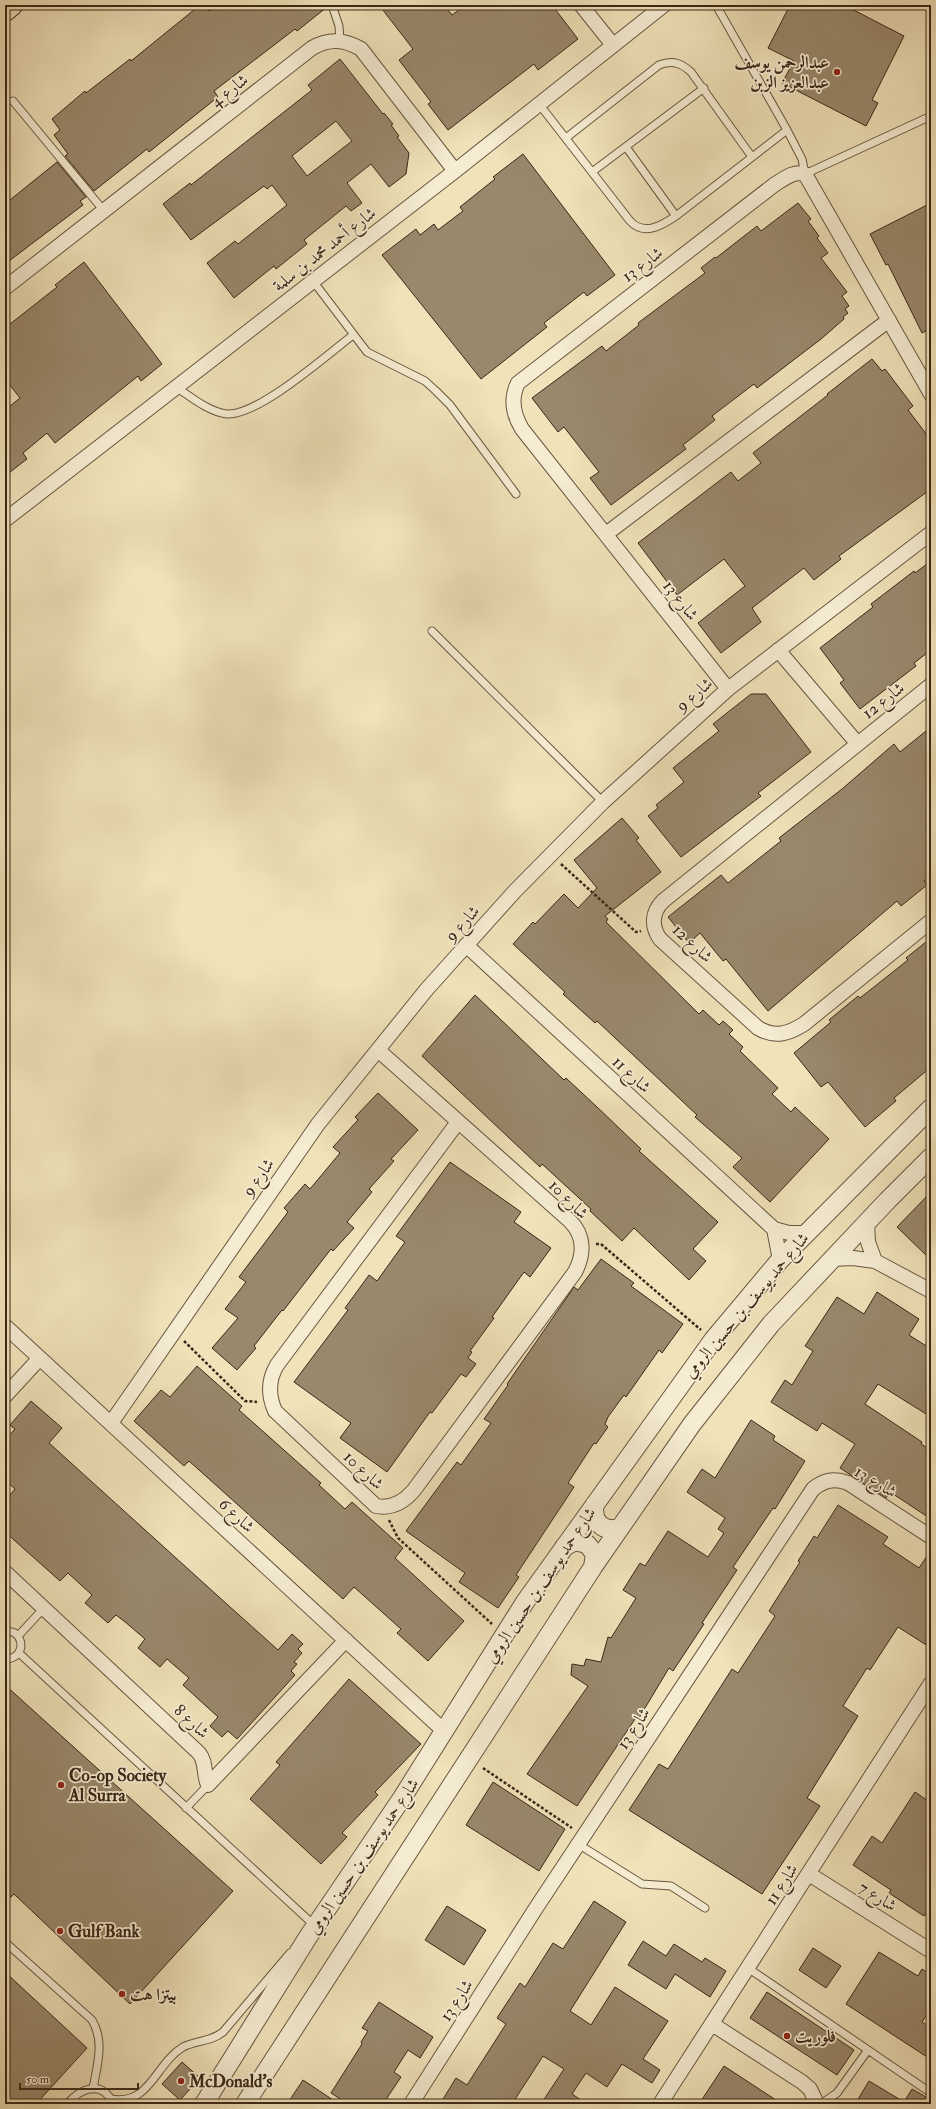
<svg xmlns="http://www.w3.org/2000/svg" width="936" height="2109" viewBox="0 0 936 2109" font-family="'IM FELL Double Pica',Amiri,serif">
  <rect width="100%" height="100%" fill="#f0e2b9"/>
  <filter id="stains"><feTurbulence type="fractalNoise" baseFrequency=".005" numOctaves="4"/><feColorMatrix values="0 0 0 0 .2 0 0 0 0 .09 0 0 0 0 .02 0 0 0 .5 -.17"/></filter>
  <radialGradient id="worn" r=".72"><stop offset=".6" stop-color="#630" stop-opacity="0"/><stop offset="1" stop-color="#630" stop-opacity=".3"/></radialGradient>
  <path fill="#99886c" stroke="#3b2718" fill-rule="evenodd" d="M200,5h4l5,6 7,-6h111v2l-30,24 -2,-2 -81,62 4,6 -69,55 -2,-3 -53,42 -29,-35 3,-2 -14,-19 6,-5 -8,-11 33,-28 1,2 44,-34 1,2z
    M379,5h65l8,10 14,-10h86l26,34 -40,31 -4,-6 -86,66 -20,-26 3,-2 -32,-42 14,-11z
    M790,5h54l60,31 -32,64 6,3 -12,23 -84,-43 12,-22 -26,-13z
    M340,59l43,55 1,-1 9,11 -2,1 8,11 -2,1 12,16 -3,21 -17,13 -18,-23 -24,19 15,20 -11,8 -5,-5 -42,34 3,4 -31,25 -2,-3 -40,32 -27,-35 28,-22 3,3 49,-39 -15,-20 -5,4 -3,-3 -73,54 -28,-36 27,-21 1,2 121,-95 -4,-5zM336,121l16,20 -45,35 -15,-20z
    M523,154l92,121 -28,21 -3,-4 -40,31 3,4 -66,52 -99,-124 34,-26 4,6 14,-11 4,6 25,-19 -3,-4 35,-28 -2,-2z
    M57,162l29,35 -6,4 3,4 -78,59v-60z
    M798,203l13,16 -3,2 11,15 -2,2 11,15 -7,5 26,34 -5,4 7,10 -4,3 3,4 -5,4 1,2 -23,20 -64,49 -3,-4 -42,32 3,4 -32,25 3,4 -75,56 -21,-27 9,-6 -35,-45 -6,5 -26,-34 70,-52 4,5 33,-26 -1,-2 67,-50 -4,-5 14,-11 1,1 41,-32 4,5z
    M931,203v125l-9,5 -34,-69 -2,1 -16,-31z
    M84,262l78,102 -21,17 -3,-5 -83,67 -8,-10 -24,20 4,6 -22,17v-66l15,-12 -15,-19v-51l52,-41 -2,-2z
    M872,359l10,12 3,-2 28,37 -5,4 16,21 7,14v44l-92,67 2,3 -27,21 -10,-12 -52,40 9,14 -40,31 -23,-30 47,-37 -21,-27 -47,36 -39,-52 93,-71 7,9 23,-18 -8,-10 75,-58 -1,-1z
    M931,561v89l-17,13 2,3 -56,43 -20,-26 4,-3 -24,-32 53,-41 -2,-3 43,-33 1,2z
    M751,694h15l45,58 -53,41 3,3 -80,61 -33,-41 10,-8 -2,-3 28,-23 -11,-14 46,-37 -6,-7z
    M931,727v149l-7,5 3,4 -26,21 -4,-5 -129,110 -42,-52 -3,2 -23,-28 -11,10 -21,-26 53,-42 7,8 53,-42 -2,-3 63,-49 52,-45 6,8z
    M622,818l17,20 -3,2 25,32 -56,44 3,3 -2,3 93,92 4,-4 16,15 4,-4 10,9 -4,4 14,13 -3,4 38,37 -6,6 19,18 4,-5 34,32 -59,63 -37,-35 9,-9 -47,-41 2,-2 -100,-94 -2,2 -32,-29 2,-2 -52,-48 20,-22 2,2 29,-30 14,14 19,-20 -23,-28z
    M931,938v129l-37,31 2,3 -31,26 -37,-45 -7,5 -27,-34 37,-31 -2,-2 29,-24 2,2 48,-38 -2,-2z
    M475,995l89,85 2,-2 31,29 44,42 -2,2 79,71 -25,27 13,12 -17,19 -55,-52 -12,13 -32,-30 1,-2 -49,-45 -2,3 -118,-111z
    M378,1093l40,37 -27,29 3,2 -25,28 3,3 -25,30 7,6 -21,23 -2,-2 -48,62 -1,-1 -28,36 2,2 -19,22 -25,-22 26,-30 -13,-9 21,-27 -7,-5 49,-65 -4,-4 21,-24 5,5 30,-36 -7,-6 25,-27 -3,-3z
    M450,1162l71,50 -7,10 37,26 -21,29 -6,-5 -32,45 2,1 -24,33 2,1 -4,6 8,6 -10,13 -5,-3 -29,39 -2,-1 -43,60 -47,-34 11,-15 -57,-41 54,-72 -3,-2 24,-33 8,6 28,-39 -9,-6z
    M931,1192v68l-34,-33z
    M601,1259l33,24 -3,3 52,38 -21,29 -3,-3 -33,47 -2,-2 -16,22 -3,7 3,3 -12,17 -2,-1 -26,40 6,4 -58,88 3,2 -21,31 -39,-26 6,-9 -59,-42 51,-69 4,3 30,-42 -7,-4 24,-34 -1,-1 67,-97 4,3z
    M877,1292l42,27 -10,16 22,14v68l-53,-33 -13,20 57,38 -1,2 10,6v69l-41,-27 -4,6 -46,-30 15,-24 -33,-21 -5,8 -46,-29 14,-22 7,5 21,-34 -8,-5 32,-49 27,17z
    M197,1366l45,40 -3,4 82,73 -2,2 26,24 7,-7 51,46 -8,10 69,63 -36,40 -31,-28 4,-4 -47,-42 -11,12 -154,-138 -5,5 -50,-45 27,-31 9,7z
    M31,1401l31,27 -13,15 180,163 49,44 14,-16 11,10 -5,5 4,4 -8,9 3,2 -6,7 4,4 -58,64 -9,-8 -6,6 -12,-11 8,-9 -35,-32 6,-7 -22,-19 -7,8 -22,-19 7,-9 -21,-18 -8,-6 -8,8 -23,-20 7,-8 -24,-22 -8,8 -55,-49v-31l10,-12 -10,-9v-40l10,-11 -5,-4z
    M751,1420l24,16 -2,4 32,21 -30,48 -2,-1 -40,59 4,3 -35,53 2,1 -31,47 -4,-3 -30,50 -2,-2 -60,90 -50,-32 61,-88 -17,-11 1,-11 12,2 2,-7 15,3 7,-25 3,1 25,-40 -13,-8 17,-27 5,3 23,-35 40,26 16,-24 -6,-4 7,-11 -38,-26 15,-23 13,9z
    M838,1505l50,32 -5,7 36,24 12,-18v98l-33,-21 -28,43 -3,-2 -24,38 15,10 -51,82 13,8 -58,88 -133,-84 30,-46 9,5 64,-100 6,4 37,-57 -6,-5 31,-49 -2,-1 16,-25 3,2z
    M349,1679l72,65 -46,48 3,3 -36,38 5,4 -26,27 -71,-65 30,-34 -4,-3z
    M5,1685l228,206 -103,113 -116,-110 -9,9z
    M493,1782l72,47 -26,42 -73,-46z
    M915,1792l16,11v103l-7,10 -35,-23 2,-3 -38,-25 19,-29 10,7z
    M594,1901l32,21 -56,89 21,14 24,-38 53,34 -25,38 17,11 -8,13 -30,-19 -15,23 -21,-14 -14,21 15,10h-46l23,-35 -21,-13 -31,48h-72l16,-26 11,7 39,-61 -9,-6 23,-35 5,4 28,-44 10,6z
    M447,1906l39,24 -22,35 -39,-25z
    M643,1941l23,15 8,-12 28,18 3,-4 21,13 -16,26 -35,-23 -9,15 -38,-24z
    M813,1948l28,18 -15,22 -27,-18z
    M879,1952l39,24 4,-7 9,6v33l-9,14 9,6v22l-4,7 -81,-53z
    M5,1972l82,76 -51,56h-31z
    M767,1992l87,58 -17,25 -87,-57z
    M379,2002l54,35 -13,21 -12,-8 -14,22 7,5 -18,27h-35l-17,-11 31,-49 -1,-2 7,-11 -6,-3z
    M182,2062l18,16 -20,22 -18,-16z
    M724,2066l58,38h-83z
    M303,2080l36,24h-52z
    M869,2081l35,21 8,-13 19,11v4h-76z"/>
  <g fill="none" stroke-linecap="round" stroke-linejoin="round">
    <g stroke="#685640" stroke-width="9">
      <path id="service" d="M332,5l7,21 1,15
        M716,5l71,125 15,29 3,15 126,-58
        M13,101l91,110
        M539,104l91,117c14,15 31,5 46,-5l111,-86
        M566,138l93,-73c14,-5 22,-2 32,7l61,85
        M626,147l50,69
        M592,172l112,-84
        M313,281l54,71 58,29 11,10 14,14 66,89
        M176,387c15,10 33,25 51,27 31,2 100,-59 126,-79
        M432,631l171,171
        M5,1630l10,3c11,10 6,26 -10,26
        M18,1636l26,-28
        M19,1653l296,273
        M186,1808l22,-23
        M578,1844l64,40 29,2 34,22
        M5,1942l87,78c13,22 5,45 1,69
        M748,1968l183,125
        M111,2099c39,7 44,-35 72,-52 13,-7 28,-5 40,-15l67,-79
        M67,2104c13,-15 34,-25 46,-1
        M821,2104l16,-11 31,-43"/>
    </g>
    <g stroke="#685640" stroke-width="16">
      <path id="minor" d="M581,5l32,40
        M5,288l307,-240c17,-10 32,-9 49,1l94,122
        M5,520l450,-349 209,-166
        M606,534l283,-214
        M778,650l79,93
        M931,685l-268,216c-11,11 -12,25 -3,38l98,89c17,10 30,6 46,-4l127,-103
        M728,689l-206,-260c-9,-15 -12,-30 -4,-46l256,-198c11,-7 19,-14 31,-11l126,220
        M466,945l308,284 15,4h16
        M378,1050l192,171c15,15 14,34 5,51l-161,218c-10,12 -22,19 -38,16l-101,-95c-7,-16 -7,-31 2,-46l181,-243
        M867,1222l1,20 7,19
        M774,1229l6,31
        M831,1259l22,-1 22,3 56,30
        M5,1326l439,405
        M5,1396l34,-37
        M111,1423l207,-299 109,-135 88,-98 88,-89 125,-113 203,-156
        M5,1572l194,181c8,10 4,21 9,32l138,-145
        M809,1874l122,77
        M712,2024l90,58 8,7 7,15
        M411,2104l125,-196 277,-419c11,-9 21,-11 35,-6l83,54
        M660,2104l271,-421"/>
    </g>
    <g stroke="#685640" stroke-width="20">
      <path id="tertiary" d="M595,1504c-4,16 7,29 24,24
        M564,1547l11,-6 12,3 8,10 -2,13
        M204,2104l104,-167 94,-139 123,-196 188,-262 67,-80 151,-152
        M245,2104l348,-537 99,-143 79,-100 116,-123 44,-44"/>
    </g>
    <g stroke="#3b2718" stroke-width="24">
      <path id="primary" d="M5,10l6,-5"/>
    </g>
    <path stroke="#3b2718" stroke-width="2.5" stroke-dasharray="3 2" stroke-linecap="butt" d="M561,864l75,68 5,-1
      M596,1244h5l100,86
      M184,1341l61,60 12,1
      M389,1520l9,18 94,86
      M483,1768l89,60"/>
    <use href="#service" stroke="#f5ecd2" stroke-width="7"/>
    <use href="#minor" stroke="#f5ecd2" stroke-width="14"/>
    <use href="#tertiary" stroke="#f5ecd2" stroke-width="18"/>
    <use href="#primary" stroke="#f0e2b9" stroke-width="22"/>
  </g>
  <g fill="#8f2418" stroke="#f5ecd2" stroke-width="1.5">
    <circle cx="837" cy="72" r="4"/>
    <circle cx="61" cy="1785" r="4"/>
    <circle cx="60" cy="1931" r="4"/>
    <circle cx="122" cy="1994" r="4"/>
    <circle cx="787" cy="2036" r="4"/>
    <circle cx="181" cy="2081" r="4"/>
  </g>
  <g text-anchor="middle" stroke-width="3.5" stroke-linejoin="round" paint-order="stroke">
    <g font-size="17" font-weight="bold" fill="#3b2718" stroke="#f5ecd2" text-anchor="start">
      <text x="829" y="68" text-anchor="end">عبدالرحمن يوسف<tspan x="829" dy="20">عبدالعزيز الزبن</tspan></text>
      <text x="69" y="1781">Co-op Society<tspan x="69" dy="20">Al Surra</tspan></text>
      <text x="68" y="1937">Gulf Bank</text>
      <text x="130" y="2000">بيتزا هت</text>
      <text x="795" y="2042">فلوريت</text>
      <text x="189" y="2087">McDonald's</text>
    </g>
    <g font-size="17" fill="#3b2718" stroke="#f5ecd2">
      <text transform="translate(229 90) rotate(-38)" y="6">شارع 4</text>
      <text transform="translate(324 249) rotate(-38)" y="6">شارع أحمد محمد بن سلمة</text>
      <text transform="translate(642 264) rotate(-37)" y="6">شارع 13</text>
      <text transform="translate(681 600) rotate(52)" y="6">شارع 13</text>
      <text transform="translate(694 694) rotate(-41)" y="6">شارع 9</text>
      <text transform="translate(883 700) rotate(-38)" y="6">شارع 12</text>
      <text transform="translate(462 923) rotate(-48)" y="6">شارع 9</text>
      <text transform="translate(693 943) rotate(43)" y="6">شارع 12</text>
      <text transform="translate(632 1074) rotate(43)" y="6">شارع 11</text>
      <text transform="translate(258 1177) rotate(-55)" y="6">شارع 9</text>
      <text transform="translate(569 1199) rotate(45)" y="6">شارع 10</text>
      <text transform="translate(746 1305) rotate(-50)" y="6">شارع حمد يوسف بن حسين الرومي</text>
      <text transform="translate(364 1470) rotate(43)" y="6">شارع 10</text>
      <text transform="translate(876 1481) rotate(31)" y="6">شارع 13</text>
      <text transform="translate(237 1515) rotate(43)" y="6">شارع 6</text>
      <text transform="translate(540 1585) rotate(-56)" y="6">شارع حمد يوسف بن حسين الرومي</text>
      <text transform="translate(192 1721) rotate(43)" y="6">شارع 8</text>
      <text transform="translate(633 1728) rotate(-57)" y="6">شارع 13</text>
      <text transform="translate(363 1856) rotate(-56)" y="6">شارع حمد يوسف بن حسين الرومي</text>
      <text transform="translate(781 1884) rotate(-57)" y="6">شارع 11</text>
      <text transform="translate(878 1896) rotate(32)" y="6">شارع 7</text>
      <text transform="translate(456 2000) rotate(-57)" y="6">شارع 13</text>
    </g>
  </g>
  <rect width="936" height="2109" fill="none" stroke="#f0e2b9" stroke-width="20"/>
  <rect x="6" y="6" width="924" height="2097" fill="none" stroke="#3b2718" stroke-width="2"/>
  <rect x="10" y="10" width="916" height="2089" fill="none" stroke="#3b2718"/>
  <path d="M20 2083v6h118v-6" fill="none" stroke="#3b2718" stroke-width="2"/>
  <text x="26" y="2083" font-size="12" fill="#3b2718" stroke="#f5ecd2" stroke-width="3" paint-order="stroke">50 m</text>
  <rect width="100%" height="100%" filter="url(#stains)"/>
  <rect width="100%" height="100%" fill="url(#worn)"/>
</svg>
